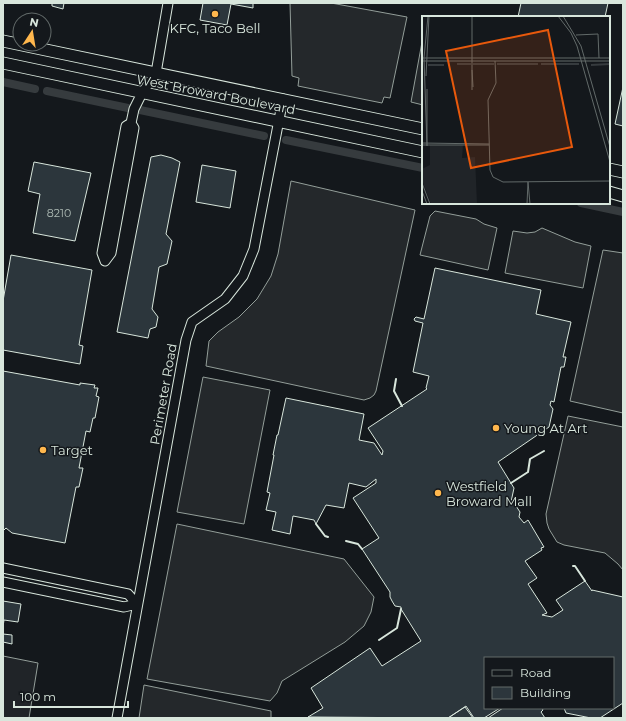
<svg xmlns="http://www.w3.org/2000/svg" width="626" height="721" viewBox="0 0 626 721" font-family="Montserrat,sans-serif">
  <rect width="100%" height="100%" fill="#14181c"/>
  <path fill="#202428" stroke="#939e99" d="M3,656l35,7 -9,55h-26z"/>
  <path fill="#24282b" stroke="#939e99" d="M290,3h41l76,14 -17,81 -6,-1 -2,6 -84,-17 1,-8 -7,-2z
    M422,42h1v63l-12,-3z
    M291,181l124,29 -39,181 -2,4 -4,3 -6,2 -158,-34 3,-25 9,-9 21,-15 18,-18 14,-23 7,-22z
    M435,211l41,8 8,5 13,4 -9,42 -68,-15 10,-39z
    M542,228l33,14 16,4 -8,42 -78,-15 8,-42 14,2 8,-1z
    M603,250l20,3v160l-53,-12z
    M203,377l67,13 -26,134 -67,-12z
    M568,416l55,11v143l-5,-6 -13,-11 -41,-8 -7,-3 -8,-13 -2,-6 -1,-9z
    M177,524l167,35 30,38 -3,15 -7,14 -19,16 -63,39 -5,12 -7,8 -123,-22z
    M144,685l127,26v7h-132z"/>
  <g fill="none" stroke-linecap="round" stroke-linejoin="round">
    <path stroke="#363b3e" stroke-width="8" d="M3,82l32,7
      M47,91l81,17
      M140,110l124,26
      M286,140l137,28
      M581,203l42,9"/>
  </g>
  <path fill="#2c363c" stroke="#d8e6dc" d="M52,3h12l-1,6 -11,-3z
    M203,3h50v5l-22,-4 -4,21 -27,-5z
    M521,3h87l-3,14h-87z
    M623,87v39l-8,-2z
    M161,155l11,3 8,4 -14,72 6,7 -5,23 -8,3 -7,42 6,8 -2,10 -6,2 -2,9 -31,-6 34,-175z
    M34,162l57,11 -16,68 -42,-8 7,-39 -12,-3z
    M202,165l34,6 -6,37 -34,-6z
    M11,255l81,15 -13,75 4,1 -3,18 -77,-14v-49z
    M435,268l106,22 -5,24 35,8 -8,35h3l-2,10h-3l-7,35 -3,-1 -1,4 3,4 -4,18 -51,35 16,26 -3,14 3,1 6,9 -1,5 5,6 4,-3 16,27 -3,1 1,2 -17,11 12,17 -9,6 19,29 -5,2 10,2 11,-7 -7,-10 29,-19 7,10v-1l31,7v106l-23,15h-9l-25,-5 -2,-5h49v-50h-128v50h15l-16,10h-10l-8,-12 -18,12 -140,-1 15,-9 -12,-20 59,-40 12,18 39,-25 -20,-32v-2l-6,-1 -3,-5 -2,-4v-5l-28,-43 17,-11 -26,-40 23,-15v-4l-10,8 -17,-4 -5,25 -18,-3 -10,19 -2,-4 -21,-4 -3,18 -18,-4 4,-18 -10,-2 4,-17 -3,-1 7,-37h-1l4,-20h1l8,-37 78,16 -5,26 15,3 8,12 1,-4 -15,-23 59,-39 -1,-1 3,-12 -16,-4 10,-49 -8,-2 -1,-2 2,-2 8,2z
    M3,371l77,14v-2l15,2 -1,3h4l-2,8 3,1 -4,21h-2l-3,14 -4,-1 -7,37h4l-4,19h-3l-11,56 -53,-10 -6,-5 -3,3z
    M3,601l18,3 -3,18 -14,-2 -1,7z
    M3,634l9,1v9l-9,-2z
    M465,707l8,11h-25z
    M503,708h39l1,2 -2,2 4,6h-57z"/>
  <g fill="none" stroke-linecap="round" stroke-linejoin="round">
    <g stroke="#d8e6dc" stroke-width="11">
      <path id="minor" d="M105,261l-3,-8 24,-127 5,-3 3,-14 8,-16 14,-20 12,-70
        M105,261l6,-8 23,-125 -3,-5
        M3,568l125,26 9,10
        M3,582l121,25 13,-3
        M117,718l69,-378 6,-18 33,-23 18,-23 11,-27 29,-150"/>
    </g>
    <g stroke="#d8e6dc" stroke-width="13">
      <path id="major" d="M3,41l420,88
        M3,63l420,89
        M609,169l14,3
        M609,192l14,4"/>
    </g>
    <use href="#minor" stroke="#14181c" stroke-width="9"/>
    <use href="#major" stroke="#14181c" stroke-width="11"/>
    <path stroke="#d8e6dc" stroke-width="2" d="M396,379l-2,12 8,15
      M511,483l17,-11 2,-13 14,-8
      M316,524l9,12 3,1
      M346,541l12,3 4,5
      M573,566h2l10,15
      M379,640l18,-12 4,-19"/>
  </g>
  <g fill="#ffb74d" stroke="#14181c" stroke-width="1.5">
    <circle cx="215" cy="14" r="4"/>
    <circle cx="496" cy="428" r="4"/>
    <circle cx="43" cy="450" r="4"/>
    <circle cx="438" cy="493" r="4"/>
  </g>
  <g text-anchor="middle" stroke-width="3" stroke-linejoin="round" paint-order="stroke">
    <g font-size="11" fill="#adbab4">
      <text x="59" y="217">8210</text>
    </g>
    <g font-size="13" fill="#d8e6dc" stroke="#14181c" text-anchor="start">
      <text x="215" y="33" text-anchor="middle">KFC, Taco Bell</text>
      <text x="504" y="433">Young At Art</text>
      <text x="51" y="455">Target</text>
      <text x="446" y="491">Westfield<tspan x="446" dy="15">Broward Mall</tspan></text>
    </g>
    <g font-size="13" fill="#d8e6dc" stroke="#14181c">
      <text transform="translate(216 94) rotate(11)" y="5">West Broward Boulevard</text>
      <text transform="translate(163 394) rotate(-80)" y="5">Perimeter Road</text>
    </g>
  </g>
  <g transform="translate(422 16)">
    <rect width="188" height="188" fill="#14181c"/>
    <path d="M8,129h33l-1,13 13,-1 2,47h-46l-9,-24v-11l8,-4z" fill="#202428"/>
    <path fill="none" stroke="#363b3e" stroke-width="2" d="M35,48h14M51,48h21M75,48h41M119,48h38M6,49h16M169,49l19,-1"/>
    <path fill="none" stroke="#626a69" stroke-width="1" d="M136,0l13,17 6,13 33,116M141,0l18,30 29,101M154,19l22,-1 1,24M0,42h188M0,45h188M73,45l1,22 -8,17 2,70 3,7 10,5 107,-1M50,54l1,17M4,60l3,-60M5,73v57M50,74v-74M0,127l67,1M0,129h67M5,130l-3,-88 4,-42M106,166l2,22M0,167l8,21M0,175l5,13M105,188l1,-22"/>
    <path fill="#e8590c" fill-opacity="0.15" stroke="#e8590c" stroke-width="2" d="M126,14l24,117 -101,21 -25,-117z"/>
    <rect width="188" height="188" fill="none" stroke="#d8e6dc" stroke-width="2"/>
  </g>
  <rect width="626" height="721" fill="none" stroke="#d8e6dc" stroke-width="8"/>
  <rect x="484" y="657" width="130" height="52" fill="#14181c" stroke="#626a69"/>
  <rect x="492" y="670" width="20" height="6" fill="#14181c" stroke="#626a69"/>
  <text x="520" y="677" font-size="12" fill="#d8e6dc">Road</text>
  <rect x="492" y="687" width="20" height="12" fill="#2c363c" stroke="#626a69"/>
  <text x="520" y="697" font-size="12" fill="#d8e6dc">Building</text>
  <g transform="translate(32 32) rotate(12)"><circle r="19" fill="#14181c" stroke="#626a69"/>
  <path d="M0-3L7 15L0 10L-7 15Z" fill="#ffb74d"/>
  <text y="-6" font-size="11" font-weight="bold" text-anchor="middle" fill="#d8e6dc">N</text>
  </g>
  <path d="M14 701v6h114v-6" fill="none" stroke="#d8e6dc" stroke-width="2"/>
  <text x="20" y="701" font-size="12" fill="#d8e6dc" stroke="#14181c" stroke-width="3" paint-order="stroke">100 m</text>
</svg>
